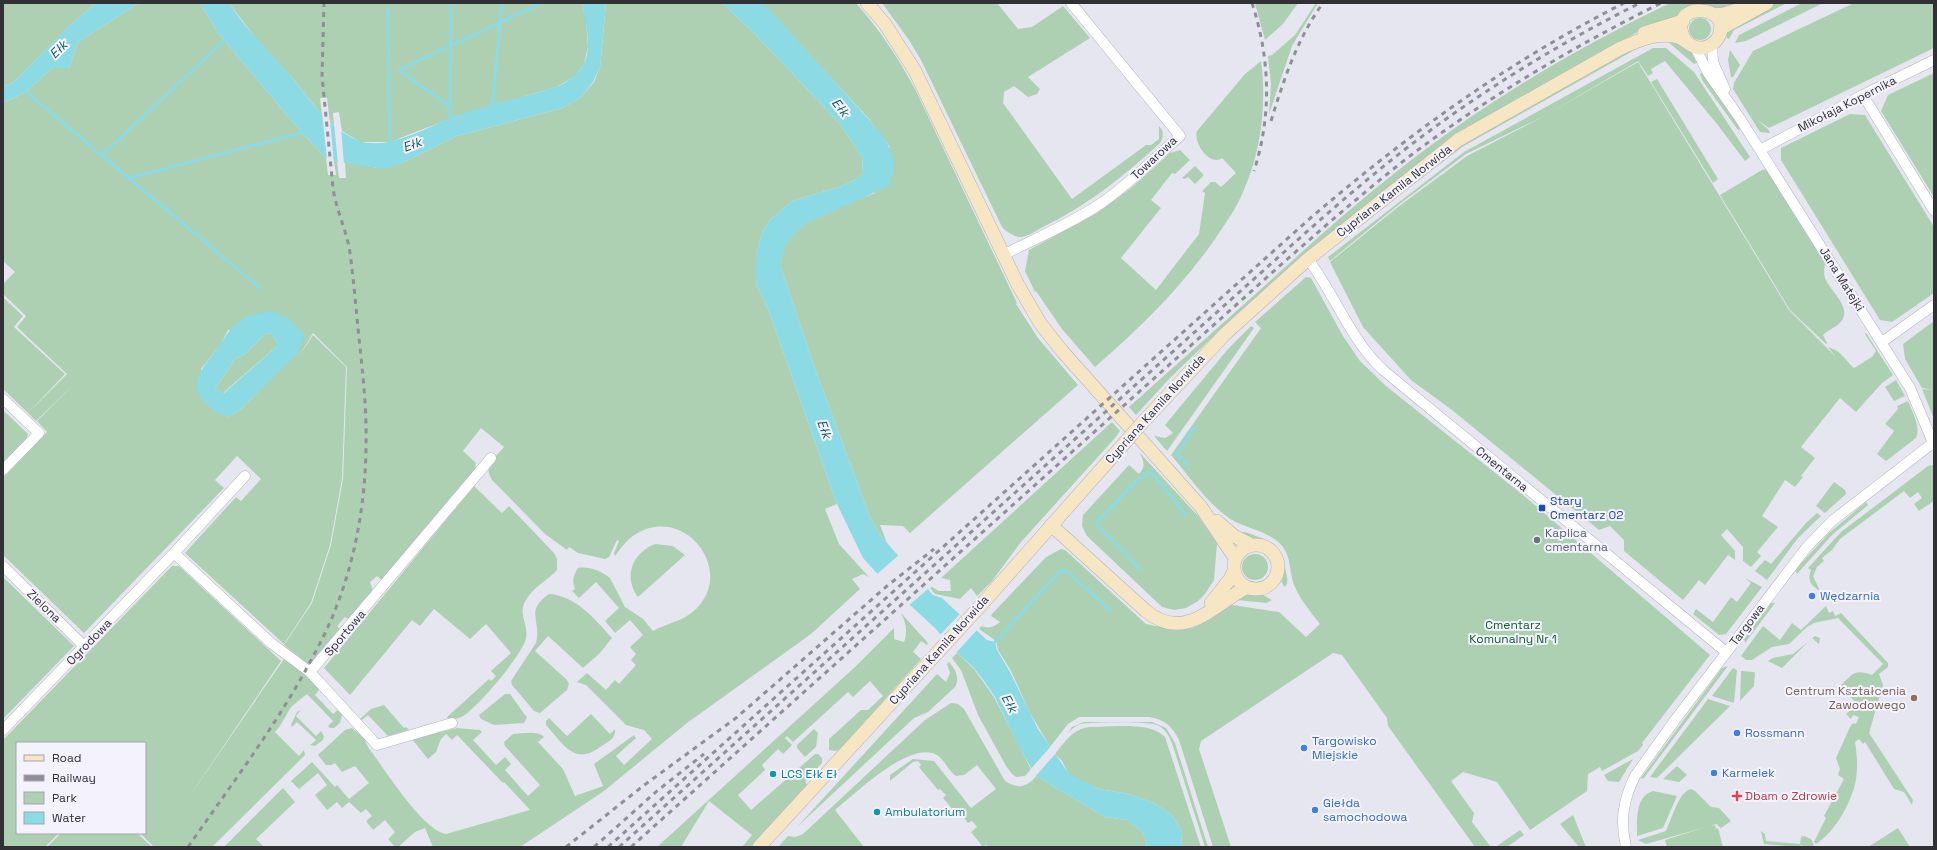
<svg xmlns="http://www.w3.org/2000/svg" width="1937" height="850" viewBox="0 0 1937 850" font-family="'Space Grotesk',sans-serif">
  <rect width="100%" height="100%" fill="#e6e6f0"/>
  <path fill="#add0b3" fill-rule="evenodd" d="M3,3h93l-29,25 -54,55 -10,3z
    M139,3h61l18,30 85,101 23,24 2,17h8l-2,-14 3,1 2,16h7l-1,-16 33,6 24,-5 55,-27 106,-28 18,-11 13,-15 6,-15 6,-64h116l31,29 87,92 22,33 1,17 -8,6 -13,6 -50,15 -22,19 -7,11 -5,15 -2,38 12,25 69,195 -12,5 14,35 30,33 -6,-3 -11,5 8,10 -49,45 -124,89 -83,68 -84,56h-87l-8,-19 -10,4 -17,15h-3l-7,-8 7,-7 -10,-12 -12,10 -7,-9 6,-5 -6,-7 -5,4 -12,-11 -7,6 -5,-6 -10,8 -12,-15 12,-10 -9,-12 -19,16 -8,-8 21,-19 23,25 2,-2 12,14 20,-16 -14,-17 -13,6 -7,-9 -4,2h-5l-8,-10 27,-25 7,-2 12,10 4,9c16,21 54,83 78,87l84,-24 -26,-28 -1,1 -46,-48 -5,5 -6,-6 -5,5 -5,13 -8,7 -16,-20 45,-11 23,2 2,2 -9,8 23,25 9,-8 6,7 -6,6 23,26 12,-11 -35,-39 -1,-4 9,-8c9,0 24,-4 31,3l-6,5 25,27 12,27 28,-10 -9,-22 40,-29 2,3 -20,18 8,9 28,-26 -8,-9 -18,-5 -40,-40 -9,-3 10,-9 19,17 9,-10 4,4 17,-19 -5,-5 5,-6 -6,-7 13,-12 -13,-15 -15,13 -10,-12 14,-13 -23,-26 -17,16 -7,-7 3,-2c-3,-9 -2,-13 3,-21 11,-2 23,3 32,10l15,29 18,12 10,12c14,-8 31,-10 43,-22 40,-39 -12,-105 -60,-75 -9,5 -15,14 -21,22l-1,-3 5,-12 -2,-1 -8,17 -4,2 -27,-6 -9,-6 -2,3 -22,-16 -53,-54c-10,-15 3,-22 12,-33l-23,-19 -18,23 13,12 -1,7 -92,111 -6,-5 -7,6 4,11 -23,28 -6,-4 -8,9 5,5 -31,32 -3,1 -24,-19 28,-42 19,-58 12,-66 4,-112 -34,-34 -14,23 14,-21 33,32 -4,112 -12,66 -19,58 -27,41 -99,-91 51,-56 5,4 20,-22 -24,-23 -22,24 9,8 -140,145 -81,-78v-78l44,-45 -10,-11 40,-40 -41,40 -8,-8 39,-39 -50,-47 9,-11 -23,-22v-10l12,-12 -12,-11v-158l23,-11 26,-24h17l9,-26zM294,324l2,30 -56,56 -12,7 -27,-48 20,-25 7,-14z
    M229,3h353l4,19 2,25 -4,17 -10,13 -18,10 -99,29 -67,26h-30l-18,-11 -3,-19 -6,1 1,12 -4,-2 -3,-25h-7l2,17 -28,-35 -36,-39z
    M762,3h94c24,27 43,56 60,88l101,212 -1,1 22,34 40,47 -168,148 -7,-7 -23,-1 7,18 -7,-8 -10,-18 -57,-154 -32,-95c-2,-47 59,-61 94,-75l15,-46 -21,-28z
    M882,3h115l21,26 14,-2 31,-21 27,32 -62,39 12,12 -3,5 -9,3 -14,-11 -10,6 -1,11 69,96 74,-54h5l8,-6v-13c5,5 5,10 1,17 -36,33 -72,62 -117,84 -6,3 -16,10 -23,10 -5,0 -15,-6 -18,-10l-81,-167 -12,-20z
    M1255,3h43l-15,21 -18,16z
    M1316,3h2l-26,43 -23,68 2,-30 -3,-28 4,-1 23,-20z
    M1670,3h79l-69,14 -39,13 -186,107 -161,128 -70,61 -54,52 -34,37 -7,-8c47,-42 95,-85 142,-127 58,-53 117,-105 181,-150 69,-49 142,-90 218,-127z
    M1776,3h11l-53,27 -5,9 -2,-1 -1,-8z
    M1802,3h21l-77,38 -11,2 4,-8z
    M1854,3h80v45l-165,80 -13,-9 -22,-36 19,-32z
    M1689 29a11 11 0 1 1 22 0a11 11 0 1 1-22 0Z
    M1672,39c11,2 23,12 26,23l-4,2 -27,-23 -12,1 -17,6 -176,99 -143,110 141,-112 174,-98 19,-7z
    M1653,48h13l28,24 56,85 -5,4 -28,-37 -52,-63 -14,8 2,4 -5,3 -10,-15 -92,54 -80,39 -69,52 -67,55 -2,-4 136,-105z
    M1730,50l10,15 -7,12h-2l-3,-17z
    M1261,61c6,43 0,91 -18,131 -7,17 -18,32 -28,47 -34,49 -75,89 -120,128l-33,-38 -26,-38 -1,1 -10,-21 4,-21 68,-37 34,-25 39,-35 10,-3 10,10 -15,14 -3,-1 -21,27 10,8 -40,50 35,32 43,-56 6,-41 -3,-2 9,-9h4l6,5 15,-14 -14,-15c-12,9 -29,-15 -25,-27l48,-57z
    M1638,62l151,248 47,47 -8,-10c15,5 15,11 26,21l18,-11 4,-6 -11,-17 1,-1 27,42 -11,8 -26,29 -16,-14 -39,49 14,11 -14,18 2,1 -8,10 -10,-7 -23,36 16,11 -21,25 4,4 -10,11 -8,-6v-14l-16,-18 -6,6 14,16v9l-7,-5 -23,30 -6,-5 -16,20 -59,-49v-11l-14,-14 -11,4 -147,-120 -41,-30 -48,-53 -33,-65 68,-55 69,-51 79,-41z
    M1703,72l38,56 -3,2 -36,-50 -2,-6z
    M1934,73v124l-53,-86 7,-16z
    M1657,79l61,100 -5,4 -62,-101z
    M1734,83l22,36 12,10 2,4 -10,-1 -27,-43z
    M1850,114l15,1 69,112v66l-42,29 -12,-2 -99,-160v-12z
    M1195,166l9,9 -9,9 -7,-7 -3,2 -3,-1z
    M1767,169l58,93c0,5 -2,11 0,16 4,11 22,25 19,38 -2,9 -15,13 -21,19l4,8 -1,1 -36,-34 -70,-115 42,-25z
    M1306,277l5,1 32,58 17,25 26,25 137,109 187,160 -68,88 1,2 -5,6 -36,20 -2,-4 -12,7 -1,17 -57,39 -33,-48 -34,-10 -12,9 23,32 -2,9 18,24h7l23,-16 4,5 -17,12h-32l-87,-121 -1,-8 -45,-63 -9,-2 -132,88 -2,8 32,98h-18l-34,-107c-7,-14 -15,-21 -30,-23h-70l-11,7 -18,23 -21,-36 -18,-40 -13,-21 -2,-9 -17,-12 3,-3c7,3 12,1 18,-4l-9,-6 1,-2 54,-57 15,-8 4,1 81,74 28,6 18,-2 16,-8 18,-16 53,8 27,25 14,-13c-9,-12 -19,-23 -25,-37 -6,-13 -3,-29 -13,-41 -12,-15 -37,-17 -53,-28 -23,-16 -40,-42 -58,-63l90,-127 -6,-6z
    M3,297l20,19 -9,11 51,47 -37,39 -25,-24z
    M1934,321v69l-12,-2 -17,-29 -2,-15z
    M1251,326l3,2 -87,123 -13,-15 11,2 8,-5 -8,-8 63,-76z
    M271,333l5,8v6l-53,46 -8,-4 20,-30 10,-5 19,-19z
    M1896,380l9,16 -11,5 -9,-14z
    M1922,389l12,1v29z
    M1908,401c4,10 13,26 8,37l-30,23 -9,-7 17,-23 -9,-7 13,-15 -1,-3z
    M3,410l25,24 -1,4 -24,25z
    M1112,422l8,9 -5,7 -94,104 -29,39 -15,15 -6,-8 -11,11 -25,-5 -5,-6 2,-1 7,4h12l-1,-11 -9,-2z
    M1139,452l59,64 19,27 -3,37 -9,14 -7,7 -12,7 -12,2 -12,-3 -75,-71 -5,-10 1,-11 46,-50 10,9c8,-9 4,-14 0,-22z
    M1933,465l1,36 -15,10 -5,-7 8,-6 -4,-6 -8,6 -6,-7 -64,48 -8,11 -10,8 2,3 -7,6 -4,9 7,15c-9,-6 -13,-10 -9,-21l-3,-2 33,-36 87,-66z
    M1834,482l11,8 1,4 -21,19 -9,-7z
    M474,486l28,27 7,-7 45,47 3,6v11c-10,11 -24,17 -31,30 -9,13 3,25 0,38 -2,15 -49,70 -63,78 -5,3 -9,3 -15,3l-1,-2 42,-38 2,2 5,-5 -5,-5 20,-18 -25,-29 -16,15 -36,-30 -14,17 -8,-6 -62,75 -26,-27z
    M1866,502l2,3 -36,30 -35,39 -2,-4 34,-37z
    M1817,513l4,3 -23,22 -31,42 -12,-9 10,-11 6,4 35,-41z
    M1241,532c6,0 10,2 15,4 22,8 26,14 30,36 1,6 3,10 -1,15 -11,-13 3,-30 -16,-42 -6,-4 -13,-3 -19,-5 -4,-2 -8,-4 -11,-6z
    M655,544l18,2 12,9 -47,42c-15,-20 -6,-44 17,-53z
    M1242 567a13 13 0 1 1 26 0a13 13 0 1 1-26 0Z
    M172,566h7l102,95 -94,139 97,-141 18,13 18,17 -5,6 18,19 6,-5 3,6 -2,8 -6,5h-4l-2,-2 5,-5 -26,-27 -16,13 -11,19 -5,6 24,24 5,-6 1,5 -93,92h-58l-14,-14h5v-90h-128v90h42l-14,14h-42v-107z
    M3,577l71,69 -71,73z
    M1745,578l17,9 -36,47 -7,1 -26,-21 3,-5 17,13 18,-25 6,5 14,-19z
    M1249,593l14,2 9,5 -6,3 -29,-3z
    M549,594c27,2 46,25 63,44l-12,15 -17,15 -35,-32 -13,15 32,29 2,4 -2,6 -27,23 -6,-2 -22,-26 -1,-4 25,-38c6,-22 -12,-32 13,-49z
    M1771,603h4l-30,40 -1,-4z
    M1826,606l3,7 4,-2 2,5 6,-3 47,50v4l-9,7 4,11 -14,48 44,67 -1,5 -8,-13 -10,-3 -29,-47 -2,2 -4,-5 -4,3c2,12 3,25 1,37 -4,23 -20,52 -40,65l-2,-2 12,-24 -2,-2 20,-37 -6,-4 2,-6 -4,-11 14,-31 3,-4 3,1 3,-7 -6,-2 -2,4 -5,-5 11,-10 -17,-18c12,-11 14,-18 32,-11l11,-11 -45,-46 -24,5 -7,4 -18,17 -17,3 -20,13h-6l-5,-4 22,-30 17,14 12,-17 9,7z
    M901,613l27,30 -1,2 -6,-4 -8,11 8,7 -81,90 -4,2 -7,-1v-11l32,-29h7l15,-14 -13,-15 -17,16 -5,-5 -55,50 -6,-6 -2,2 7,7 -9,9 -5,-5 -16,16 3,5 -27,25 13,15 64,-56h3l4,4v5l-17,19 3,3 -56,62h-10l10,-12 -43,-34 -28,46h-24l198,-180 39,-39v11l10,3c4,-10 2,-19 -3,-29z
    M1815,636l5,2 -1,6 -7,-6 -30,30 -14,-7 5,-3 20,-4z
    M957,653l17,16 20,28 37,72 -6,7 -9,1 -4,-3 -6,-8 -28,-51 -17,-45 -9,-12z
    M949,662c7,8 11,16 6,25l-27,25 -14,6 -117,109 140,-153 9,8 4,-9 -3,-9z
    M1728,666l-85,113 -2,-1 81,-110z
    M1733,668l4,2 -3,33 -22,-7z
    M1741,671l13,1 1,1 -1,13 -14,15z
    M505,694h5l15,21 2,2 -3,6 -30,2 -13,-6 -2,-4z
    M1708,699l22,7 -73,72 -7,-1z
    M951,703l7,1 6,5 41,72c12,8 22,7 31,-5l69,41 22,3 14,11 4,6 2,10h-159l-2,-2 -3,2 -12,-15 6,-5 -5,-6 -4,2 -6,-8 -3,2 -16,-19 3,-3 -6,-6 -2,1 -19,-23 2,-2 -3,-4 -5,1 -23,19v-6l23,-16 21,2 37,47 25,-19 -19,-24 -13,10 -8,1c-9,-6 -13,-21 -24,-23 -28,-7 -76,40 -97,57l29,37h-86l10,-11 7,1 8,-3 122,-114z
    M384,705l20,23 2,-1 3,3 -21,6 -20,-21 -6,5 -2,-1 11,-10z
    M301,710l-5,6 20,20 5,-5 3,5 -1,4 -8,6 -5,-1 6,-5 -19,-18 -5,5 -1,-2 6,-13z
    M591,714l19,20 5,-5c1,9 -6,12 -12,16 -28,22 -38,1 -57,-20v-4l3,-3 18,18z
    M1084,722h68l14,6 9,15 33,104h-3l-33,-104c-3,-7 -6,-13 -13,-17 -9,-5 -66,-4 -78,-2 -6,2 -9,5 -13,9l4,-6z
    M1090,727c22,0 60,-6 75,10l36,110h-20l1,-15 -10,-17 -18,-12 -25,-9 -30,-5 -30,-14 -7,-14 -7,-7c11,-13 17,-25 35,-27z
    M814,729l4,4 -2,14 -11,10 -8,-9v-3z
    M1633,759l-14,23 -11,-1 -4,-6z
    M1677,766l10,9 -8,7 -16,-3z
    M283,788l12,14 -39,37 8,8h-40z
    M1691,789l4,2 16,16 8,1 12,13 -10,7 -5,-4 -6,2 5,-1 1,4 2,-1 5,19h-56l-2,-7 41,-13 -60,17 -8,-4 28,-9c5,-10 13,-40 25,-42z
    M1653,791l24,5 -14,32 -26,8c0,-15 -2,-40 16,-45z
    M1573,815l13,32h-7l-19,-23z
    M1898,828l12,19h-42z
    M1761,831l4,3 1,7 34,3 1,-7 3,-1 7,3 3,6 -4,2h-8v-2l-5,2 -33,-3z
    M61,833h76l15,14h-105z"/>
  <path fill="#8bdae4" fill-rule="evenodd" d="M96,3h43l-61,39 -9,26h-17l-26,24 -23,11v-17l10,-3 54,-55z
    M200,3h29c18,28 43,51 64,76 21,25 34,48 66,62 7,3 24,3 33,0 22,-5 43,-17 64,-25 32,-12 67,-18 99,-29 11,-3 22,-12 28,-22 10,-15 2,-46 -1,-62h24l-6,64 -7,15 -12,15 -18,11 -106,28 -55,27 -13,5h-11l-41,-6 -11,-4 -23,-24 -85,-101z
    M722,3h40l7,6 111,123c13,20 19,30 9,54l-82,37c-15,10 -27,26 -26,45l32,95 57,154 10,18 53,60 9,3 45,42 8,2 2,8 13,22 28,57 31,45 30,15 30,5 25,9 18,12 10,17 -1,15h-34l-2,-10 -4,-6 -14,-11 -22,-3 -69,-41 -18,-31 -23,-48 -11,-16 -10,-13 -19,-17 -20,-23 -49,-45 -23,-25 -26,-54 -69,-195 -12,-25v-19l2,-19 5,-15 7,-11 22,-19 50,-15 13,-6 8,-6 -1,-17 -22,-33 -87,-92z
    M270,311l17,6 18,19 -8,18 -57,56 -12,7c-9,-2 -15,-7 -21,-13 -24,-20 0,-40 12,-58 8,-11 10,-18 22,-26 8,-6 20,-7 29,-9zM271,333l5,8v6l-52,46 -9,-4 20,-30 10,-5 19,-19z"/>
  <path fill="#e6e6f0" d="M322,112l8,8 4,43 -7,-3z
    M334,123l7,4 3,37h-6z
    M900,554l29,34 -22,19 -31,-32z
    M960,614l17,16 -22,24 -16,-18z
    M1051,746l5,7 -21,24 -5,-7z"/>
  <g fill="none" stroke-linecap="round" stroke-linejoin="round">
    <path stroke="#8bdae4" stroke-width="3" d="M388,8l2,136
      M24,90l236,198
      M450,107l-51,-37 143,-67
      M492,109l10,-106
      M450,121l1,-118
      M102,155l124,-116
      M129,178l176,-46
      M1188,465l-11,-11 17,-26
      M1140,569l-41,-42 -2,-5 39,-41 6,-3 8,-7 36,44
      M995,642l66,-72 7,2 42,38"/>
    <g stroke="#b3b2bc" stroke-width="11">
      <path id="street" d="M1712,44l1,18 12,27
        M1695,47l13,26 31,44 171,271 24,57
        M1863,95l71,116
        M1760,150l103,-55 71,-35
        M1003,255c34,-17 69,-32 100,-53 28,-20 52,-44 77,-66l-109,-133
        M1308,259c27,36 42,80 75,111l343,282
        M1882,342l52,-37
        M3,399l36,34 -36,37
        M174,553l97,90 39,29 67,73 75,-22
        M3,566l82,81
        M310,672l181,-214
        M3,730l171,-177 71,-77
        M1626,847c-6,-26 -3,-47 9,-71l40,-56 131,-172 26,-27 102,-79"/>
    </g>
    <g stroke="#b3b2bc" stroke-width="14">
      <path id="secondary" d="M867,3l18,21 30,47 103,214 22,38 22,28 139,156 34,51
        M1714,15l10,-1 26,-8
        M1720,29l47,-26
        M1644,33l39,-12
        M1142,423l83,-89 83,-75 150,-119 161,-91c17,-8 40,-18 59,-12 8,3 13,11 22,11 7,0 14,-4 18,-10 19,-35 -55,-38 -33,2
        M1217,521l17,15 18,9
        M1051,525l95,86c38,32 68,-6 101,-24
        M1234 567a22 22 0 1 1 44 0a22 22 0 1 1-44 0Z
        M1211,603l19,-24 4,-8
        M759,847l222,-242 147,-166"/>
    </g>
    <use href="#street" stroke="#fff" stroke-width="10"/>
    <use href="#secondary" stroke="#f6e6c4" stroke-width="13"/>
    <path stroke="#908f97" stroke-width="3" stroke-dasharray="5 5" stroke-linecap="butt" d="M1252,3c18,55 20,112 2,168
      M1271,121c13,-42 26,-82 52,-118
      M188,847c45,-65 94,-129 130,-200 32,-60 47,-130 48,-199 1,-36 -3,-73 -7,-110 -3,-28 -5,-56 -9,-85 -3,-22 -14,-43 -17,-65l-11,-112 2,-73
      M566,847l77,-61 93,-68 151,-132 47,-37
      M594,847l63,-56 47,-37
      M608,847l698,-625c98,-85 202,-160 318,-219
      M619,847l664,-594c40,-36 81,-72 125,-106 72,-55 150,-103 232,-144
      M631,847l653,-585c40,-35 80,-70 122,-103 80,-61 165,-111 255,-156"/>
    <g stroke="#b3b2bc" stroke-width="14" stroke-linecap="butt">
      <path id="secondary-bridge" d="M1128,439l14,-16"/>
    </g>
    <use href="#secondary-bridge" stroke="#f6e6c4" stroke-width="13"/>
  </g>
  <rect fill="#1a4fb4" stroke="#f4f3fd" stroke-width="1.5" x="1538" y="504" width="8" height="8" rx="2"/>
  <circle fill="#6b7280" stroke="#f4f3fd" stroke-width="1.5" cx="1537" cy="540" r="4"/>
  <g fill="#3f7fe0" stroke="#f4f3fd" stroke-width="1.5">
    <circle cx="1812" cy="596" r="4"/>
    <circle cx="1737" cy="733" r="4"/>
    <circle cx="1304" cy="748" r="4"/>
    <circle cx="1714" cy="773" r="4"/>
    <circle cx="1315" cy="810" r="4"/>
  </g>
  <circle fill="#8d6e63" stroke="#f4f3fd" stroke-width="1.5" cx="1914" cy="698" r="4"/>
  <g fill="#0f9aa8" stroke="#f4f3fd" stroke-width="1.5">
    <circle cx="773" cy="774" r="4"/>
    <circle cx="877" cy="812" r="4"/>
  </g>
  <path fill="#e0444e" stroke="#f4f3fd" stroke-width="1.5" d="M1735 790h4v4h4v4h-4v4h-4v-4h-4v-4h4z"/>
  <g text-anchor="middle" stroke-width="4" stroke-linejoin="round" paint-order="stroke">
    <g font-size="12" fill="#313034" stroke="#f4f3fd">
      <text transform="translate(1847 104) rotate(-27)" y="4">Mikołaja Kopernika</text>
      <text transform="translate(1154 158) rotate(-43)" y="4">Towarowa</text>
      <text transform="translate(1394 191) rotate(-38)" y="4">Cypriana Kamila Norwida</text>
      <text transform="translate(1842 279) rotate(58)" y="4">Jana Matejki</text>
      <text transform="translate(1155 409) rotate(-48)" y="4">Cypriana Kamila Norwida</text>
      <text transform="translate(1502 469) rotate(39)" y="4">Cmentarna</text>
      <text transform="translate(44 606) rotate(44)" y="4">Zielona</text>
      <text transform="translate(1747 625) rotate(-53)" y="4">Targowa</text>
      <text transform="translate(345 633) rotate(-50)" y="4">Sportowa</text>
      <text transform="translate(89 642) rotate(-46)" y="4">Ogrodowa</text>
      <text transform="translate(939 650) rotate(-48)" y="4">Cypriana Kamila Norwida</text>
    </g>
    <g font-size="12" fill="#164399" stroke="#f4f3fd" text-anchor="start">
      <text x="1550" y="505">Stary<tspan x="1550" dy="14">Cmentarz 02</tspan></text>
    </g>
    <g font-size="12" fill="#5b616d" stroke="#f4f3fd" text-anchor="start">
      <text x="1545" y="537">Kaplica<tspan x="1545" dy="14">cmentarna</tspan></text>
    </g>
    <g font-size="12" fill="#366cbe" stroke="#f4f3fd" text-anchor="start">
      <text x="1820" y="600">Wędzarnia</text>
      <text x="1745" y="737">Rossmann</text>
      <text x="1312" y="745">Targowisko<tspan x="1312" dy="14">Miejskie</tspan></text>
      <text x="1722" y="777">Karmelek</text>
      <text x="1323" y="807">Giełda<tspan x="1323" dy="14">samochodowa</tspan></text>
    </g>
    <g font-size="12" fill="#0c5e2c" stroke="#f4f3fd">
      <text x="1513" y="629">Cmentarz<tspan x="1513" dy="14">Komunalny Nr 1</tspan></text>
    </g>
    <g font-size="12" fill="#785e54" stroke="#f4f3fd" text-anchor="end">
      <text x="1906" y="695">Centrum Kształcenia<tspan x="1906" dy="14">Zawodowego</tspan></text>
    </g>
    <g font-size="12" fill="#0d838f" stroke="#f4f3fd" text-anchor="start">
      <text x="781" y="778">LCS Ełk Eł</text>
      <text x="885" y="816">Ambulatorium</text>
    </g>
    <g font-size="12" fill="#be3a42" stroke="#f4f3fd" text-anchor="start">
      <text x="1745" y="800">Dbam o Zdrowie</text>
    </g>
    <g font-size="13" font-style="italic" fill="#155a61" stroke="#f4f3fd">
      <text transform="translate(58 49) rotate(-45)" y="5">Ełk</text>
      <text transform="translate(841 107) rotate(51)" y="5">Ełk</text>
      <text transform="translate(412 144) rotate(-20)" y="5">Ełk</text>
      <text transform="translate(825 429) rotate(70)" y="5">Ełk</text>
      <text transform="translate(1010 703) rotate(61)" y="5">Ełk</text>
    </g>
  </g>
  <rect width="1937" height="850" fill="none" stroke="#313034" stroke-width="8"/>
  <rect x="16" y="742" width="130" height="92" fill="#f4f3fd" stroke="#a6a5ad"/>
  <rect x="24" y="755" width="20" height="6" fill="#f6e6c4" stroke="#a6a5ad"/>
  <text x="52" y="762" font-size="12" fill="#313034">Road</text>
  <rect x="24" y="775" width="20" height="6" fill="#908f97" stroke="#a6a5ad"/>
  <text x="52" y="782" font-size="12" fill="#313034">Railway</text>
  <rect x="24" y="792" width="20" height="12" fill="#add0b3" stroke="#a6a5ad"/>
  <text x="52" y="802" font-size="12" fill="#313034">Park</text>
  <rect x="24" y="812" width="20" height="12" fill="#8bdae4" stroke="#a6a5ad"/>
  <text x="52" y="822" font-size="12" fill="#313034">Water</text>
</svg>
